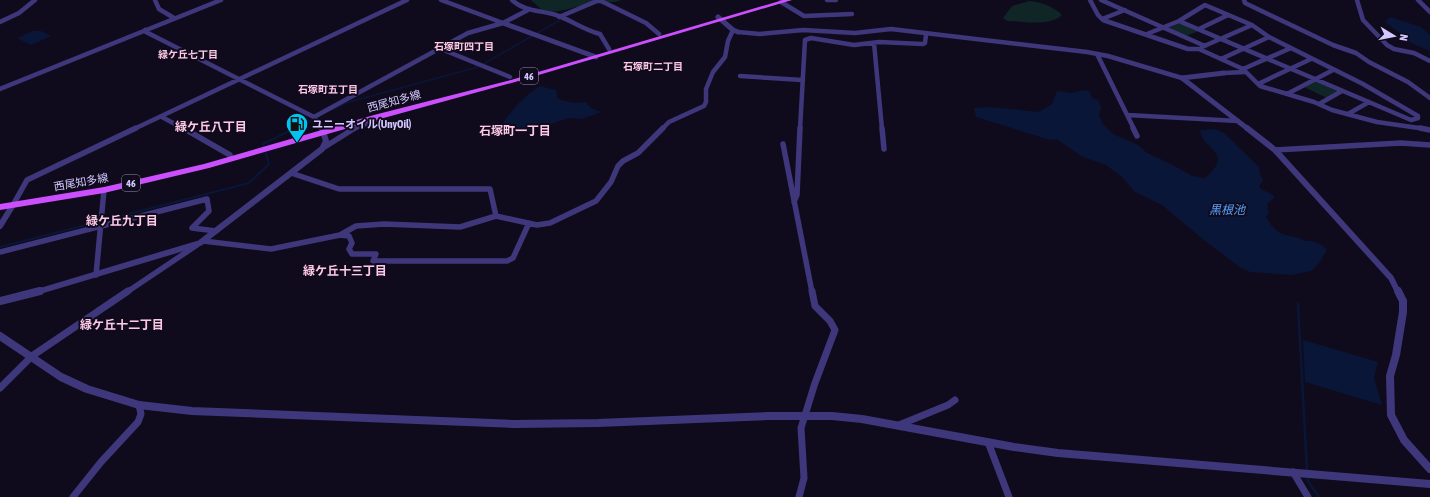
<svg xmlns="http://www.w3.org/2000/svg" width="1430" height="497" viewBox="0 0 1430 497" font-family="'Asap Condensed','Noto Sans JP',sans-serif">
  <rect width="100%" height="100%" fill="#100b1c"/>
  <path fill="#0f2526" d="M531,0h91c-8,3 -14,2 -22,2 -20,2 -36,11 -56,10z
    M1029,1c12,1 24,5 33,14 -13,12 -38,6 -55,6l-4,-3 9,-12z
    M1180,23l19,8 -13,5 -17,-8z
    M1315,81l23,10 -11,7 -23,-11z"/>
  <path fill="#091638" d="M1390,17l31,10 9,8v16l-25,-11 -5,-7 -15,-11z
    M33,31h8l10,5 -20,9 -14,-7z
    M540,86l16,4 2,9 16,4 12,-1 5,6 10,4 -19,7 -14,-1 -40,14 -3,-3 -23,-5c11,-14 22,-29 38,-38z
    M1083,90l6,1 4,8 5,1 3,7 -2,9 4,8 10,10 25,11 9,8 24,11 21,12 13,2c31,-27 -3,-27 -5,-48l15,-1 9,4 35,34v5l4,8 -4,7c5,5 12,5 16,10l-8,7 2,9 -3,4c10,17 15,17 33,21 2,1 4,2 6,3 9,0 15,1 22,9l-8,13 -8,8 -20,4 -41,-3 -12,-6 -39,-30 -37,-31 -27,-13 -13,-15 -16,-12 -25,-9 -24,-17 -7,1 -74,-23 -2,-9 16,-1 49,5 13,-8 5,-13 14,2z
    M1303,340l75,22 -4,16 8,27 -77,-23z"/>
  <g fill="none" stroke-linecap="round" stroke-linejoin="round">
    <path stroke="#091638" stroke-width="1.5" d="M329,111l20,-9 129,-35 82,-47
      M293,129l21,-10"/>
    <path stroke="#091638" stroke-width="2" d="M0,247l249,-64 20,-19 -6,-20 32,-16"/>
    <path stroke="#091638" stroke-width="2.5" d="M1298,304l9,167
      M1307,475l1,6 11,16"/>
    <path stroke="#3f377b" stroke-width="4.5" d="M155,0l4,9 15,9
      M441,0l62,23
      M512,0c13,12 28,10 44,15 15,5 28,15 44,19l9,15
      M827,0h9
      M1090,0l8,15 5,5 85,29h11l44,20 17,17 54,16 18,8 45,12 49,7
      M1101,0l104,46
      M1244,0l1,3 88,42 23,8 13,9 39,20 22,16
      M1357,0l6,20 24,25 7,4 20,4 16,8
      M1418,0l12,12
      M781,2l23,14 48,-2
      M1205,5l47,20 17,12 94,47 55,32v2l-7,2 -232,-99z
      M559,17l38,-16h4l45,22 13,11
      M1102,19l23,-9
      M0,22l19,-9 16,-13
      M1199,29l29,-14
      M145,30l-1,1 170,86 8,11
      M738,32l22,2 43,-4 52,3 36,-4 196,23 21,4 74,22
      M1147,34l32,-13
      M874,43l8,86
      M1202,47l50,-22
      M441,49l69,28
      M1097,54l37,75
      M1221,59l48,-22
      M1243,69l48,-21
      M1224,73l21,-1
      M740,76l62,4
      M1258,84l53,-25
      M0,89l221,-89
      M1287,94l46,-24
      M1319,104l23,-13
      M1348,114l21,-12
      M1127,115l111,6
      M162,117l22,12
      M314,117l154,-84 35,-10 25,-13
      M134,129l273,-129
      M353,129l25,-9 -1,-3
      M662,129l7,-7 35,-16 2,-4v-13l7,-17 12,-15 3,-16 5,-11
      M800,129l5,-89 6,-2 43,7 25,-3 44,2 2,-1 1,-8"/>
    <path stroke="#3f377b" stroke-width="5.5" d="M183,128l47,27
      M882,128l2,21
      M1133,128l4,8
      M1420,128l10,2
      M783,144l29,148
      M323,148l32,-20
      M1275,150l126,-7 29,2
      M291,173l48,16h151l6,27
      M794,202l3,-7 3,-67
      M13,205l14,-25 109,-52
      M340,235l16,-9 28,-2 76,3 36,-11 41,9 13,-2 46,-22 15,-19 7,-16 5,-5 15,-8 25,-25
      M203,241l68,8 69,-14 9,1 3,7 -3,6 3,5h24l-3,7h134l6,-3 16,-35
      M0,252l207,-53 2,12 -17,17 24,3
      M96,275l8,-85
      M127,292l70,-47"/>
    <path stroke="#3f377b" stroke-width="7" d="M0,388l32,-32 96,-65
      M899,425l49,-20 7,-5
      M988,442l21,55
      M1293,472l15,25
      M73,497l28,-35 37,-40 3,-8 -2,-9
      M799,497l5,-19 -3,-50 14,-45 20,-53 -5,-9 -15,-15 -3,-15"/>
    <path stroke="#3f377b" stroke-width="5" d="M718,17l15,13 5,2
      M503,23l93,34
      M1182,78l66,51
      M1182,78l42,-5
      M322,128v1"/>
    <path stroke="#3f377b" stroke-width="6" d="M1247,128l28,22 116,128 7,14
      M0,226l13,-21
      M37,292l163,-49 122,-94 4,-8 -4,-13"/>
    <path stroke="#3f377b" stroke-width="8" d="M1398,291l5,10v11l-7,43 -6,21 1,39 13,25 26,29
      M0,301l40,-10
      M0,336l61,41 26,12 52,16 53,6 322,13 84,-1 170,-7h64l30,3 152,28 44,6 372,31"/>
    <path fill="#cb4ffd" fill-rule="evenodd" d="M783,0h9l-277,82 -135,37 -171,49 -105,25 -104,17v-6l104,-17 100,-23 170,-49 137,-35z"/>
  </g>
  <defs>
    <g id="fuel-pin" transform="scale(1.15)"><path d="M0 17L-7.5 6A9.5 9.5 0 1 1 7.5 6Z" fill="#03c3ef" stroke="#100b1c"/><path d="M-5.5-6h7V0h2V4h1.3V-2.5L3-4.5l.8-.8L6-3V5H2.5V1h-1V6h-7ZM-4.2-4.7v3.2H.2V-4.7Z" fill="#111"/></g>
  </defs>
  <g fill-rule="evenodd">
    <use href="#fuel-pin" x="297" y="124"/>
  </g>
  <g text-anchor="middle" stroke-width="4" stroke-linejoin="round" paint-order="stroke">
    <g font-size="10" font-weight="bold" fill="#fec9e6" stroke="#100b1c">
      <text x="464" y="50">石塚町四丁目</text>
      <text x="188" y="58">緑ケ丘七丁目</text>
      <text x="653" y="70">石塚町二丁目</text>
      <text x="328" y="93">石塚町五丁目</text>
    </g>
    <g fill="#100b1c" stroke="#988fba" stroke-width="1">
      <rect x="520" y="68" width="18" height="16" rx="3"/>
      <rect x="122" y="175" width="18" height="16" rx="3"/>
    </g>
    <g font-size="10" font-weight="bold" fill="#d2c7fe">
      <text x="529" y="80">46</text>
      <text x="131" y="187">46</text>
    </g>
    <g font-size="11" fill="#d2c7fe" stroke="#100b1c">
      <text transform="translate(394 101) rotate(-15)" y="4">西尾知多線</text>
      <text transform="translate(81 182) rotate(-10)" y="4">西尾知多線</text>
    </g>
    <g font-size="11" font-weight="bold" fill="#d2c7fe" stroke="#100b1c" text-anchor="start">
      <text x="312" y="128">ユニーオイル(UnyOil)</text>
    </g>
    <g font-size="12" font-weight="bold" fill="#fec9e6" stroke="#100b1c">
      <text x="211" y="131">緑ケ丘八丁目</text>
      <text x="515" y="135">石塚町一丁目</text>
      <text x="122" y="225">緑ケ丘九丁目</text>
      <text x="345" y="275">緑ケ丘十三丁目</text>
      <text x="122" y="329">緑ケ丘十二丁目</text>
    </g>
    <g font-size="12" font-style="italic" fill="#56a1fd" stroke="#100b1c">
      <text x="1227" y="214">黒根池</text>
    </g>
  </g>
  <g transform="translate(1394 36) rotate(100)" stroke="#100b1c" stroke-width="3" paint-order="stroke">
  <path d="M0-3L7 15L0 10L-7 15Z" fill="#d2c7fe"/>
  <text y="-6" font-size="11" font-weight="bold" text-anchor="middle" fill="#d2c7fe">N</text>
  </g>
</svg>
